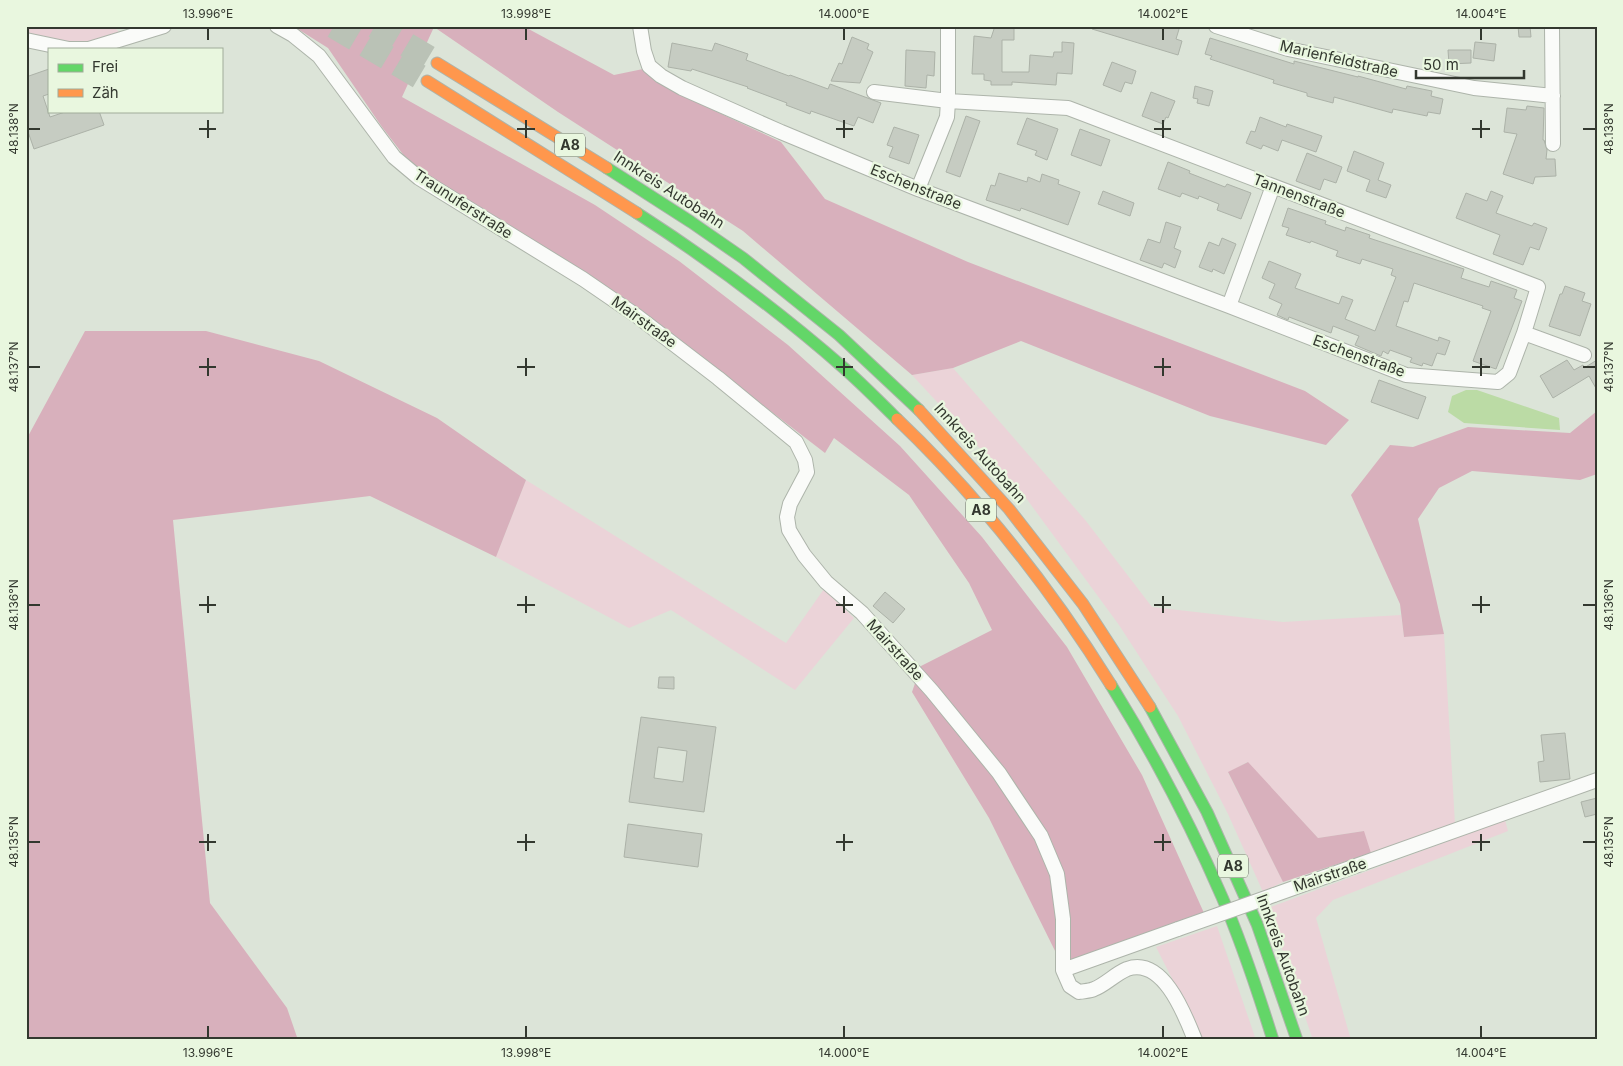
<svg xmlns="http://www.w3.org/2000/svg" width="1623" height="1066" viewBox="0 0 1623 1066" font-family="Inter,sans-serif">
  <rect width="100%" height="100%" fill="#dce4d8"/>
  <path fill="#ebd3d8" d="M26,26h87l18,18c-35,6 -70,8 -105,4z
    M953,368l133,153 66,86 131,15 118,-7 3,22 40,-3 11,190 -84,29 -8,-22 -45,7 -71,-76 -19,11 55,109 -20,10 -35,-78 -50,-98 -59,-91 -93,-127 -114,-123z
    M526,480l260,163 38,-54 30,29 -59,72 -124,-80 -42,18 -133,-71z
    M1505,820l3,11 -175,69 -17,18 35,122h-38l-45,-132z
    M1217,926l39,114h-55l-10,-24 -35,-69z"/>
  <path fill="#d8b0bc" d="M293,26h230l91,49 29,-6 36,25 102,48 44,57 143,63 337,129 44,29 -23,25 -116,-29 -189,-75 -68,27 -41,7 -169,-144 -185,-119 -124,-85 -32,70 193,108 84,56 109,84 112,101 82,91 85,110 75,128 62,138 -142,52 -73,-147 -77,-126 9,-26 71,-36 -23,-47 -60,-88 -75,-57 -9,15 -205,-158 -159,-96 -49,-33 -30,-39 -54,-79z
    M85,331h121l113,30 118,57 89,62 -30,77 -126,-61 -197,24 37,383 77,105 11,32h-272v-600z
    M1597,411v63l-17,6 -108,-9 -33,17 -21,31 26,115 -40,3 -4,-33 -49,-109 39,-50 23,2 55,-20 102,6z
    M1248,762l70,76 46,-7 7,22 -88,29 -55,-110z"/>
  <path fill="#bbdba5" d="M1466,390h11l82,28 1,12 -96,-7 -16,-11 4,-16z"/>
  <path fill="#c6ccc2" stroke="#acb2a8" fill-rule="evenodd" d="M995,26h19v14h-12v32h27l1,-17 23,2 1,-5h8v-10l12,1 -2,31 -15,-1 -1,12 -44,-3v3h-21v-4l-7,-1v-6h-12l2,-38 17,2z
    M1092,26h88l-4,13 6,2 -4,14 -86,-26z
    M1518,26h12l1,11h-12z
    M852,37l17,7 -2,5 6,3 -13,31 -29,-2 8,-18 3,1z
    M1210,38l84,26v-3l64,16v-1l48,13 1,-3 25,5 -1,5 12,3 -3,15 -12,-2 -1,4 -34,-7 -1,4 -58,-16 -1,6 -26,-7v-3l-34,-10 1,-3 -64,-21 2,-3 -7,-2z
    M1475,42l21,2 -2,17 -21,-3z
    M672,43l40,8 3,-8 33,11 -2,6 43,16 1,-1 38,14 2,-5 51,19 -8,20 -15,-6 -4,9 -43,-15 -1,3 -24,-9 1,-2 -40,-15 1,-1 -56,-18 -1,2 -23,-4z
    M906,50l29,2 -1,24 -7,-1 -1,13 -21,-2z
    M1448,50h23v13l-22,1z
    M1112,62l24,9 -4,13 -7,-2 -4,10 -18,-7z
    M49,69v25l-6,2 7,21 18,-6h31l5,14 -70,24 -8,-23v-49z
    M1195,86l18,5 -4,15 -12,-3 1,-4 -5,-1z
    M1151,92l24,9 -7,17 -2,-1 -3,7 -21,-8z
    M1527,106l17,2 -1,32h1l3,10 -1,9h9l1,17 -21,1 -2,7 -30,-10 14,-40 -13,-2 3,-24 19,2z
    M966,116l14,5 -20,56 -14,-5z
    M1260,117l26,10 1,-3 35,12 -6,16 -34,-12 -4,11 -15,-6 -2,4 -15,-6 5,-12 4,1z
    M1027,118l31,11 -11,31 -12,-5 2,-4 -20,-7z
    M894,127l25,8 -10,29 -20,-7 4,-10 -6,-2z
    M1080,129l30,11 -9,26 -30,-11z
    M1354,151l30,12 -6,17 13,5 -5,13 -20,-7 4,-11 -23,-9z
    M1307,153l35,14 -6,16 -12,-4 -4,11 -24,-9z
    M1168,162l22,9 -1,2 36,14 2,-3 24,9 -10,26 -24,-9 2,-6 -20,-8 -1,3 -16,-6 -2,4 -22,-8z
    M999,173l28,9 1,-5 12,5 2,-8 17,6 -1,4 22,8 -12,33 -47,-17 -1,3 -34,-11 5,-15 4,1z
    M1103,191l31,12 -4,13 -32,-12z
    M1491,191l12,5 -7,17 36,13 2,-3 13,5 -8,22 -9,-3 -7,18 -30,-11 7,-19 -44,-17 10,-25 21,8z
    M1288,208l38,13 -1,3 20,7 1,-4 24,8 -1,3 95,31 -3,9 28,9 2,-6 26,9 -3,8 8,3 -26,68 -23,-8 18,-50 -9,-3 1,-2 -69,-23 -6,19 -4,-1 -8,25 42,15 1,-4 11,4 -5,14 -8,-2 -5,13 -9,-3 -1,3 -12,-4 2,-4 -22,-8 -2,4 -5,-3 -2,5 -26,-11 4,-9 -26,-10 -2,7 -42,-16 -1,3 -11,-5 5,-11 -13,-6 6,-14 -13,-6 7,-17 32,13 -6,14 44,16 3,-8 11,4 -8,19 30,12 21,-54 -5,-2 2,-6 -31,-10 -2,5 -24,-8 2,-5 -27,-10 -1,2 -24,-8 3,-7 -7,-2z
    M1166,222l15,5 -7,21 7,3 -6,17 -11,-5 -2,5 -22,-8 8,-21 12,4z
    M1222,238l14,6 -12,30 -11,-5 -1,3 -13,-5 10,-25 10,4z
    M1565,286l20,7 -3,8 9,3 -11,32 -31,-10 11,-32h2z
    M1567,360l7,10 9,-5 1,3 13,-8v30l-8,-14 -36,22 -13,-22z
    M1379,380l47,17 -8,22 -47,-17z
    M885,592l20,17 -12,14 -20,-17z
    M659,677h15v12l-16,-1z
    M641,717l75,10 -12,85 -75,-10zM658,747l29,4 -4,31 -29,-4z
    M1565,733l5,46 -30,3 -2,-20 6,-1 -3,-26z
    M1597,798v16l-12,3 -4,-15z
    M628,824l74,10 -4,33 -74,-10z"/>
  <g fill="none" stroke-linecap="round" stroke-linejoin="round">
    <path stroke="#bac2b6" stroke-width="25" stroke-dasharray="25 12" stroke-linecap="butt" d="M334,26l93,55
      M375,26l62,37"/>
    <g stroke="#adb4aa" stroke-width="16">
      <path id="street" d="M277,26l16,9 26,21 75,101 25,21 164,101 54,37 81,62 78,64 9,18 2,12 -17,32 -3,13 2,13 15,25 22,27 36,31 70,78 67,82 42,63 16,38 6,45v51l7,16 9,6c5,-1 11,-1 15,-3 11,-4 21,-15 33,-20 36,-13 58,46 68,71
        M640,26l4,25 5,15 12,10 21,12 99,44 137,57 311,117 177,69 92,7 11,-9 15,-40
        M1216,26l72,23 186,39 79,8
        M1552,26l1,118
        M26,40l43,9h18
        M89,49l75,-23
        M874,92l74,9 120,7 470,179 -14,46 60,22
        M918,189l29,-72 1,-16v-75
        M1229,306l44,-120
        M1274,895l323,-115
        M1063,970l115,-41"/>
    </g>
    <g stroke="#adb4aa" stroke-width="13">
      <path id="fast" d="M607,168l84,54 52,36 96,77 80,75
        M637,213c73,47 143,99 208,156 18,16 35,33 52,50
        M1111,685c42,68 79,138 111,212 20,46 36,95 51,143
        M1150,707l57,105 50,112 40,116"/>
    </g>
    <g stroke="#adb4aa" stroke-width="13">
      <path id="slow" d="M437,63l170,105
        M427,81l210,132
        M919,410l90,99 74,95 67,103
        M897,419c82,78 154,170 214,266"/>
    </g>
    <use href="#street" stroke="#fafbf9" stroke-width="14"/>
    <use href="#fast" stroke="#63d668" stroke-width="11"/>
    <use href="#slow" stroke="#ff974d" stroke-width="11"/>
    <g stroke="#adb4aa" stroke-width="16" stroke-linecap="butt">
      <path id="street-bridge" d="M1178,929l96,-34"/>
    </g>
    <use href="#street-bridge" stroke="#fafbf9" stroke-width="14"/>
  </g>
  <path fill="none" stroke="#33382f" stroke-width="2" d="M208,28v12M526,28v12M844,28v12M1163,28v12M1481,28v12M208,120v18M526,120v18M844,120v18M1163,120v18M1481,120v18M28,129h12M199,129h17M517,129h18M836,129h17M1154,129h17M1472,129h18M1583,129h13M208,358v18M526,358v18M844,358v18M1163,358v18M1481,358v18M28,367h12M199,367h17M517,367h18M836,367h17M1154,367h17M1472,367h18M1583,367h13M208,596v17M526,596v17M844,596v17M1163,596v17M1481,596v17M28,605h12M199,605h17M517,605h18M836,605h17M1154,605h17M1472,605h18M1583,605h13M208,834v17M526,834v17M844,834v17M1163,834v17M1481,834v17M28,842h12M199,842h17M517,842h18M836,842h17M1154,842h17M1472,842h18M1583,842h13M208,1026v12M526,1026v12M844,1026v12M1163,1026v12M1481,1026v12"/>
  <g text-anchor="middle" stroke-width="4.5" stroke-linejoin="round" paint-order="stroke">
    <g fill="#e9f7df" stroke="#6a7164" stroke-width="1">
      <rect x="555" y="133.5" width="30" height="23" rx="4"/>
      <rect x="966" y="498.5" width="30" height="23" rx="4"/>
      <rect x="1218" y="854.5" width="30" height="23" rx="4"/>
    </g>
    <g font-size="14" font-weight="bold" fill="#33382f">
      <text x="570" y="150">A8</text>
      <text x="981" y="515">A8</text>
      <text x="1233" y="871">A8</text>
    </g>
    <g font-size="15" fill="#33382f" stroke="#e9f7df">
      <text transform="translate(1339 59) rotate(13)" y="5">Marienfeldstraße</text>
      <text transform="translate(916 187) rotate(22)" y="5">Eschenstraße</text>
      <text transform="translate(669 190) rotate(33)" y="5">Innkreis Autobahn</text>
      <text transform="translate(1299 196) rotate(21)" y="5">Tannenstraße</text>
      <text transform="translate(463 204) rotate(33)" y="5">Traunuferstraße</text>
      <text transform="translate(644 322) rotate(36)" y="5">Mairstraße</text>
      <text transform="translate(1359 356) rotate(20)" y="5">Eschenstraße</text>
      <text transform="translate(980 453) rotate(48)" y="5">Innkreis Autobahn</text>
      <text transform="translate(895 650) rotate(48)" y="5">Mairstraße</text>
      <text transform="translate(1330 875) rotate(-19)" y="5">Mairstraße</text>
      <text transform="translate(1283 955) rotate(70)" y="5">Innkreis Autobahn</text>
    </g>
  </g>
  <rect width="1623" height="1066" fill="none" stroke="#e9f7df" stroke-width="55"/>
  <rect x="48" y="48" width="175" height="65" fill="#e9f7df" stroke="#a0ab99"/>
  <rect x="58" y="64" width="25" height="8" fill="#63d668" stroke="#a0ab99"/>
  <text x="92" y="72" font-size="15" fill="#33382f">Frei</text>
  <rect x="58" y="89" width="25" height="8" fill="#ff974d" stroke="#a0ab99"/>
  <text x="92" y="98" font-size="15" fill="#33382f">Zäh</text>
  <path d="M1416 70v8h108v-8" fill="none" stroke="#33382f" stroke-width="2.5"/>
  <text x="1423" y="70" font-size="15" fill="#33382f" stroke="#e9f7df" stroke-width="4" paint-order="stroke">50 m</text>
  <rect x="28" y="28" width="1568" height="1010" fill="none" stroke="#33382f" stroke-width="2"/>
  <g font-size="12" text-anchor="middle" fill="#33382f">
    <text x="208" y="18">13.996°E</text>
    <text x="526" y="18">13.998°E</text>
    <text x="844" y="18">14.000°E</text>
    <text x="1163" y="18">14.002°E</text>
    <text x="1481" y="18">14.004°E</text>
    <text transform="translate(14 129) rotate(-90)" y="4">48.138°N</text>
    <text transform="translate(1609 129) rotate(-90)" y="4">48.138°N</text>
    <text transform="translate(14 367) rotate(-90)" y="4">48.137°N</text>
    <text transform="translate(1609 367) rotate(-90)" y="4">48.137°N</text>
    <text transform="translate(14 605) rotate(-90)" y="4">48.136°N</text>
    <text transform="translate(1609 605) rotate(-90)" y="4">48.136°N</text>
    <text transform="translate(14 842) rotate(-90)" y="4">48.135°N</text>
    <text transform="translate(1609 842) rotate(-90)" y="4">48.135°N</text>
    <text x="208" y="1057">13.996°E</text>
    <text x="526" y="1057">13.998°E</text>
    <text x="844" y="1057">14.000°E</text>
    <text x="1163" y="1057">14.002°E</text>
    <text x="1481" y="1057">14.004°E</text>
  </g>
</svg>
